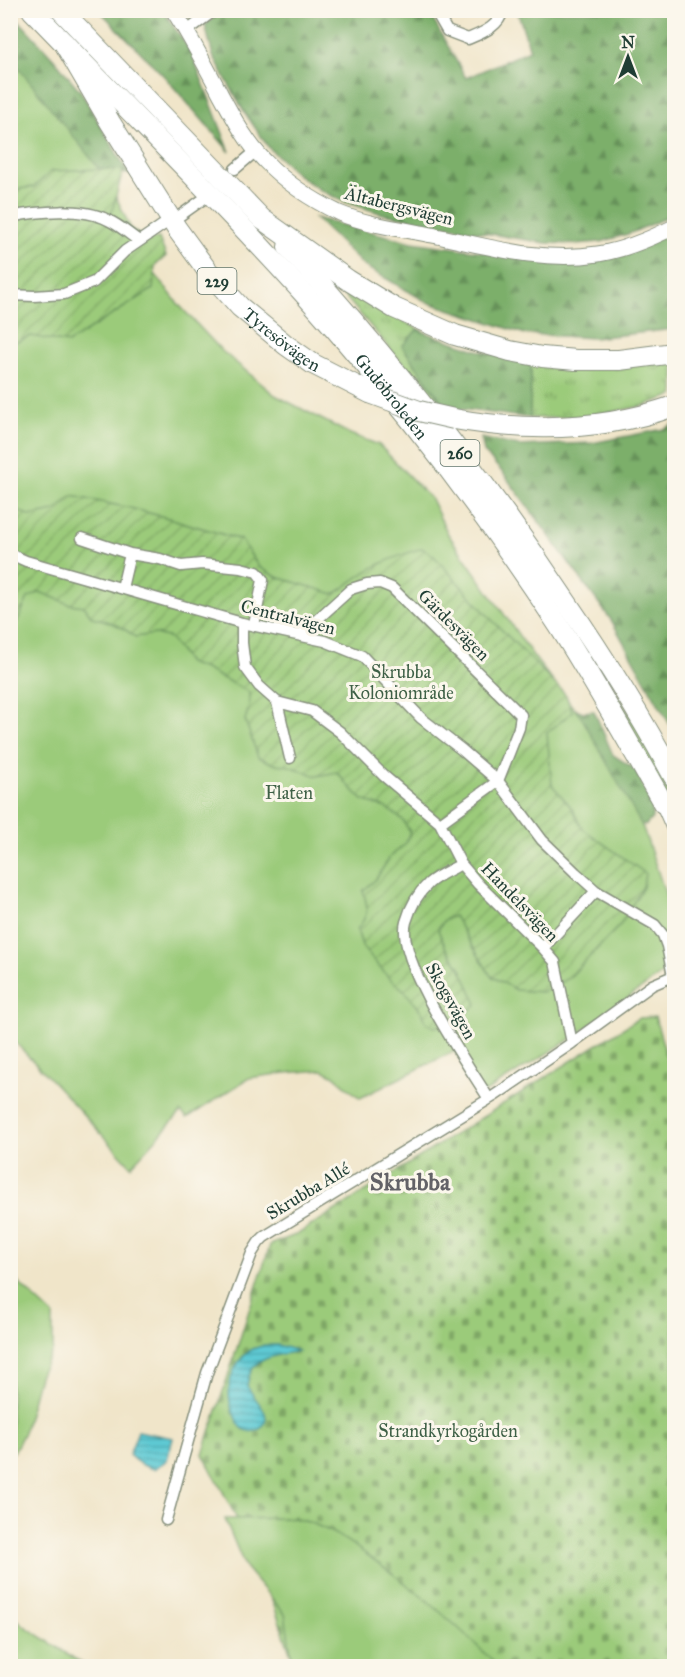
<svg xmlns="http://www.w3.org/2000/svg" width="685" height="1677" viewBox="0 0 685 1677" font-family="'IM FELL Great Primer',serif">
  <defs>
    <pattern id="grass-tufts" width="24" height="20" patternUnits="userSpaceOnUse" patternTransform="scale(1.5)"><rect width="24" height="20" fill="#9bcb7a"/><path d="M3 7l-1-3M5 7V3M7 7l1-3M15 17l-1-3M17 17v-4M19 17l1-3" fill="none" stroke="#7ea665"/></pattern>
    <pattern id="forest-firs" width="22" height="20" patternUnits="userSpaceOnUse" patternTransform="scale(1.5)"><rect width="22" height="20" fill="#7caf6a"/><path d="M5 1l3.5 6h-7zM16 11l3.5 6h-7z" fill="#659058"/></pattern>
    <pattern id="cemetery-stones" width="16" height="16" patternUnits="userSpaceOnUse" patternTransform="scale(1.5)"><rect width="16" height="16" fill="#9bcb7a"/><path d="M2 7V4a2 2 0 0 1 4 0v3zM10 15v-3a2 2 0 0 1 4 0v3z" fill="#7ea665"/></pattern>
    <pattern id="garden-furrows" width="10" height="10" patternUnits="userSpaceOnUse" patternTransform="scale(1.5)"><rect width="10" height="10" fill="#9bcb7a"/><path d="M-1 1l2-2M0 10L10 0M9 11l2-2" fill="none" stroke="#7ea665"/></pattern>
    <pattern id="water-rules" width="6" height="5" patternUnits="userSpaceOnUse" patternTransform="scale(1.5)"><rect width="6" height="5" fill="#5ecad4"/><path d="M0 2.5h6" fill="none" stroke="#4da5ad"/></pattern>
  </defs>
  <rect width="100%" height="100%" fill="#fbf7ec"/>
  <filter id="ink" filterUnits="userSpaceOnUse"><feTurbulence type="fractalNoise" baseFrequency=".0167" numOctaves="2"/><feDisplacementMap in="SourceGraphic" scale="12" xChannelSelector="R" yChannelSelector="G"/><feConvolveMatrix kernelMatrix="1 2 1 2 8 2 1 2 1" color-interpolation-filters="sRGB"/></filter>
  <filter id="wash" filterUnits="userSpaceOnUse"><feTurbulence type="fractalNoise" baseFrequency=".008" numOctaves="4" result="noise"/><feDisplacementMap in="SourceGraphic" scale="24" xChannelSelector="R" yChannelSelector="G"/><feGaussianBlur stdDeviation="1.35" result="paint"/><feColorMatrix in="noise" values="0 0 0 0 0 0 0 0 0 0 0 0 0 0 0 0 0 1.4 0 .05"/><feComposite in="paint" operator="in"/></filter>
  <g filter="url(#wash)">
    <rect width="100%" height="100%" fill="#f0e5c9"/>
    <path fill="url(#grass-tufts)" stroke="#5d8457" stroke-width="1.5" d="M326,274l68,42 34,18 -11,-4 -14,16 42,61h-5z
      M674,360v35l-32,11 -57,11 -55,1 1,-55z
      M510,529l133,206 31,54v21z"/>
    <path fill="url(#forest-firs)" stroke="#4e764f" stroke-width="1.5" d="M10,11l45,49 26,32 48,82 -37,-3 -81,11z
      M100,11h63l28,41 39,100 -66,-76z
      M222,11h206l38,67 64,-28 -12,-37 3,-2h153v203l-43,19 -30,9 -27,2 -28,-1 -73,-12 -90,-17 -38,-12 -23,-11 -23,-15 -30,-28 -24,-35 -32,-57 -8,-31z
      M315,218l97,24 158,22 104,-31v96l-80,9 -69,-4 -98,-32 -63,-36z
      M417,330l60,20 54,13 -1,55 -85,-11 -43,-61z
      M674,424v308l-63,-112 -108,-147 -19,-21 -3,-14 38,8 73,-3 72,-14z
      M576,709l7,3 11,-1 19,44 22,14 17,36v13l-6,7 -19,1 -60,-112z"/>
    <path fill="url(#cemetery-stones)" stroke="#5d8457" stroke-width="1.5" d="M655,1017l19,65v584h-379l-38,-109 -54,-103 67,-209 28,-11 341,-216z"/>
    <path fill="#9bcb7a" stroke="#5d8457" stroke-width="1.5" d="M10,57l98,123 40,85 32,41 42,45 53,44 75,39 29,11 52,54 17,35 86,123 49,63 60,108 31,91v16l-16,7 9,28 -98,70 -87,54 -28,-43 -94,47 -27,-23 -10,-5 -38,3 -36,5 -62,40 -6,-6 -50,54 -76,-82 -44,-46z
      M10,1275l43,40v34l-14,27 -15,56 -10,20 -3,1z
      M293,1518c31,6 60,26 85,45 43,31 83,65 119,103h-204l-8,-52 -40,-47 -20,-48z
      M11,1613l12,12 63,41h-75z"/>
    <path fill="url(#garden-furrows)" stroke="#5d8457" stroke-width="1.5" d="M103,169l20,1 -12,45 36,25 12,-2 7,18 -11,10 -2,23 -85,54 -37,-7 -20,8v-154l23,-3 17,-16z
      M72,496l58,12 42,11 69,21 18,27 18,10 57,17c10,-6 18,-13 27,-19 19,-13 41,-20 61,-27l11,7 59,65 74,75 6,17 -25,21 5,52 19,22 12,22 62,44 -2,14 -23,38 -51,53 -27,14 -26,-2 -25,-14 -37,-60 -10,4 -6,10 8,18 14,19 17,37 -23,19 -21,4 -7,-5 -4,-10 -18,-22 -15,-12 -26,-30 -6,-18c12,-17 12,-20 6,-39l13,-12 14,-22 15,-13 5,-12 -7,-12 -17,-12 -23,-8 -17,-17 -9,-11 -20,4 -31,-11 -12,-1 -16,-7 -13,-37 4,-13v-15l-44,-23 -17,-6 -18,-25 -14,-4 -21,3c-14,-12 -26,-16 -43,-20l-8,-11 -15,-2 -29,-12 -12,6 -11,24 -6,4 -1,-119 20,9 25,-5z"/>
    <path fill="url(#water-rules)" stroke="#3e8484" stroke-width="1.5" d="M264,1345h14l20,6c-13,3 -36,5 -45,17 -4,5 -5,12 -6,18 4,7 15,20 18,27 5,14 -12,24 -23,15 -4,-4 -7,-11 -9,-16 -9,-21 -2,-49 18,-62 3,-2 9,-3 13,-5z
      M138,1431l35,7 -6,22 -13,9c-10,-2 -18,-7 -25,-14z"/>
  </g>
  <g filter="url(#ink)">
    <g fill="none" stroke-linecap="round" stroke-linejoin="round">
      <g stroke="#88917e" stroke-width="13">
        <path id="street" d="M435,10l12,21 21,8c14,-6 31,-12 35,-29
          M187,31l28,-21
          M235,169l21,-18
          M10,217c28,-6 72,-10 98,3 11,5 21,14 31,21
          M178,217l24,-17
          M10,295l24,1 30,-2 30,-12 31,-31 38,-26
          M82,538l48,16 30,5 21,7 21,-2 39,4 16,4 6,8 -9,45
          M10,554l16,7 216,62 83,18 37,15 59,62 41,32 36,31 44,59 34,33 20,18 59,34 8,10 4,11 6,30
          M122,588l8,-34
          M242,623v20l3,24 14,19 18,16 13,56
          M300,635l51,-46 16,-5 13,-1 12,5 129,127 -2,13 -21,53 -58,42
          M277,702l35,9 28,21 44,44 56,47 21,41 17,20 65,64 12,14 17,81
          M461,864c-10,6 -23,11 -32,19 -11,10 -19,25 -23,39 -11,38 62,143 83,177
          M543,948l53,-57
          M166,1520l41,-147 45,-120 7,-11 5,-5 230,-141 78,-53 80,-58 21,-9 1,11"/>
      </g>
      <g stroke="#88917e" stroke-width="17">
        <path id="secondary" d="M173,10c18,27 32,55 47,83 13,24 26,49 45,68 21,22 47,39 74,52 29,12 62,16 93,22 54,11 110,28 166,19 27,-4 52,-15 76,-27
          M663,803l11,25"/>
      </g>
      <g stroke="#88917e" stroke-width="22">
        <g id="highway">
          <path id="s1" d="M32,10l32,33 46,79 67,107 30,41 33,37 46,38 27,19 57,29"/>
          <path d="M61,10l201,209 86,61 46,28 61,27 55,16 32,6 34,3h43l55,-7"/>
          <path id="s2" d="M64,43c91,95 186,188 272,287 81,94 156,193 223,296 37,58 70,117 104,177"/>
          <path d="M288,247c101,111 194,228 277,353 39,57 76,116 109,177"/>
          <path d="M454,419c74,13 149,12 220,-13"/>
        </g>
      </g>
      <use href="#street" stroke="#fff" stroke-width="10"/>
      <use href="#secondary" stroke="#fff" stroke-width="15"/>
      <use href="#highway" stroke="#fff" stroke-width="20"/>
      <g stroke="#88917e" stroke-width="22" stroke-linecap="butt">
        <path id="highway-bridge" d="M370,393l49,18 35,8"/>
      </g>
      <use href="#highway-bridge" stroke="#fff" stroke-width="20"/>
    </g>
  </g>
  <g text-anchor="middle" stroke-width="6" stroke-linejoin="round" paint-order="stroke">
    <g fill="#fbf7ec" stroke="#61756b" stroke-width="1.5">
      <rect x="197.5" y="268" width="39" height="26" rx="4.5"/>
      <rect x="440.5" y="440" width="39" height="26" rx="4.5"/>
    </g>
    <g font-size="16" font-weight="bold" fill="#1f3d34">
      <text x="217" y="287">229</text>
      <text x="460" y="459">260</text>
    </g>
    <g font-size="18" fill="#1f3d34" stroke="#fbf7ec">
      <text transform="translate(399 206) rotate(14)" y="6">Ältabergsvägen</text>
      <text dy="6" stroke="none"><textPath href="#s1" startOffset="417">Tyresövägen</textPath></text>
      <text dy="6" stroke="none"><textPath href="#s2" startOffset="482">Gudöbroleden</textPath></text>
      <text transform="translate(288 617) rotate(14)" y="6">Centralvägen</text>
      <text transform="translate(454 625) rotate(45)" y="6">Gärdesvägen</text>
      <text transform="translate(520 902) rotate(46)" y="6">Handelsvägen</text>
      <text transform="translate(451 1001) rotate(61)" y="6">Skogsvägen</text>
      <text transform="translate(308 1191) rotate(-31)" y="6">Skrubba Allé</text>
    </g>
    <g font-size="18" fill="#3e6046" stroke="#fbf7ec">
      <text x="401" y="678">Skrubba<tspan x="401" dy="21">Koloniområde</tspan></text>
      <text x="289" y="799">Flaten</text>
      <text x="448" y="1437">Strandkyrkogården</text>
    </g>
    <g font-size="24" font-weight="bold" fill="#636267" stroke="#fbf7ec">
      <text x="410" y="1190">Skrubba</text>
    </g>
  </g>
  <rect width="685" height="1677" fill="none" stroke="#fbf7ec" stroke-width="36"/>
  <g transform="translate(628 57)" stroke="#fbf7ec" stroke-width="4.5" paint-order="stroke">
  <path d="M0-4.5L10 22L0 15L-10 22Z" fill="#1f3d34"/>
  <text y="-9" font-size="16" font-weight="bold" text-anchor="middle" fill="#1f3d34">N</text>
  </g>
</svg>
